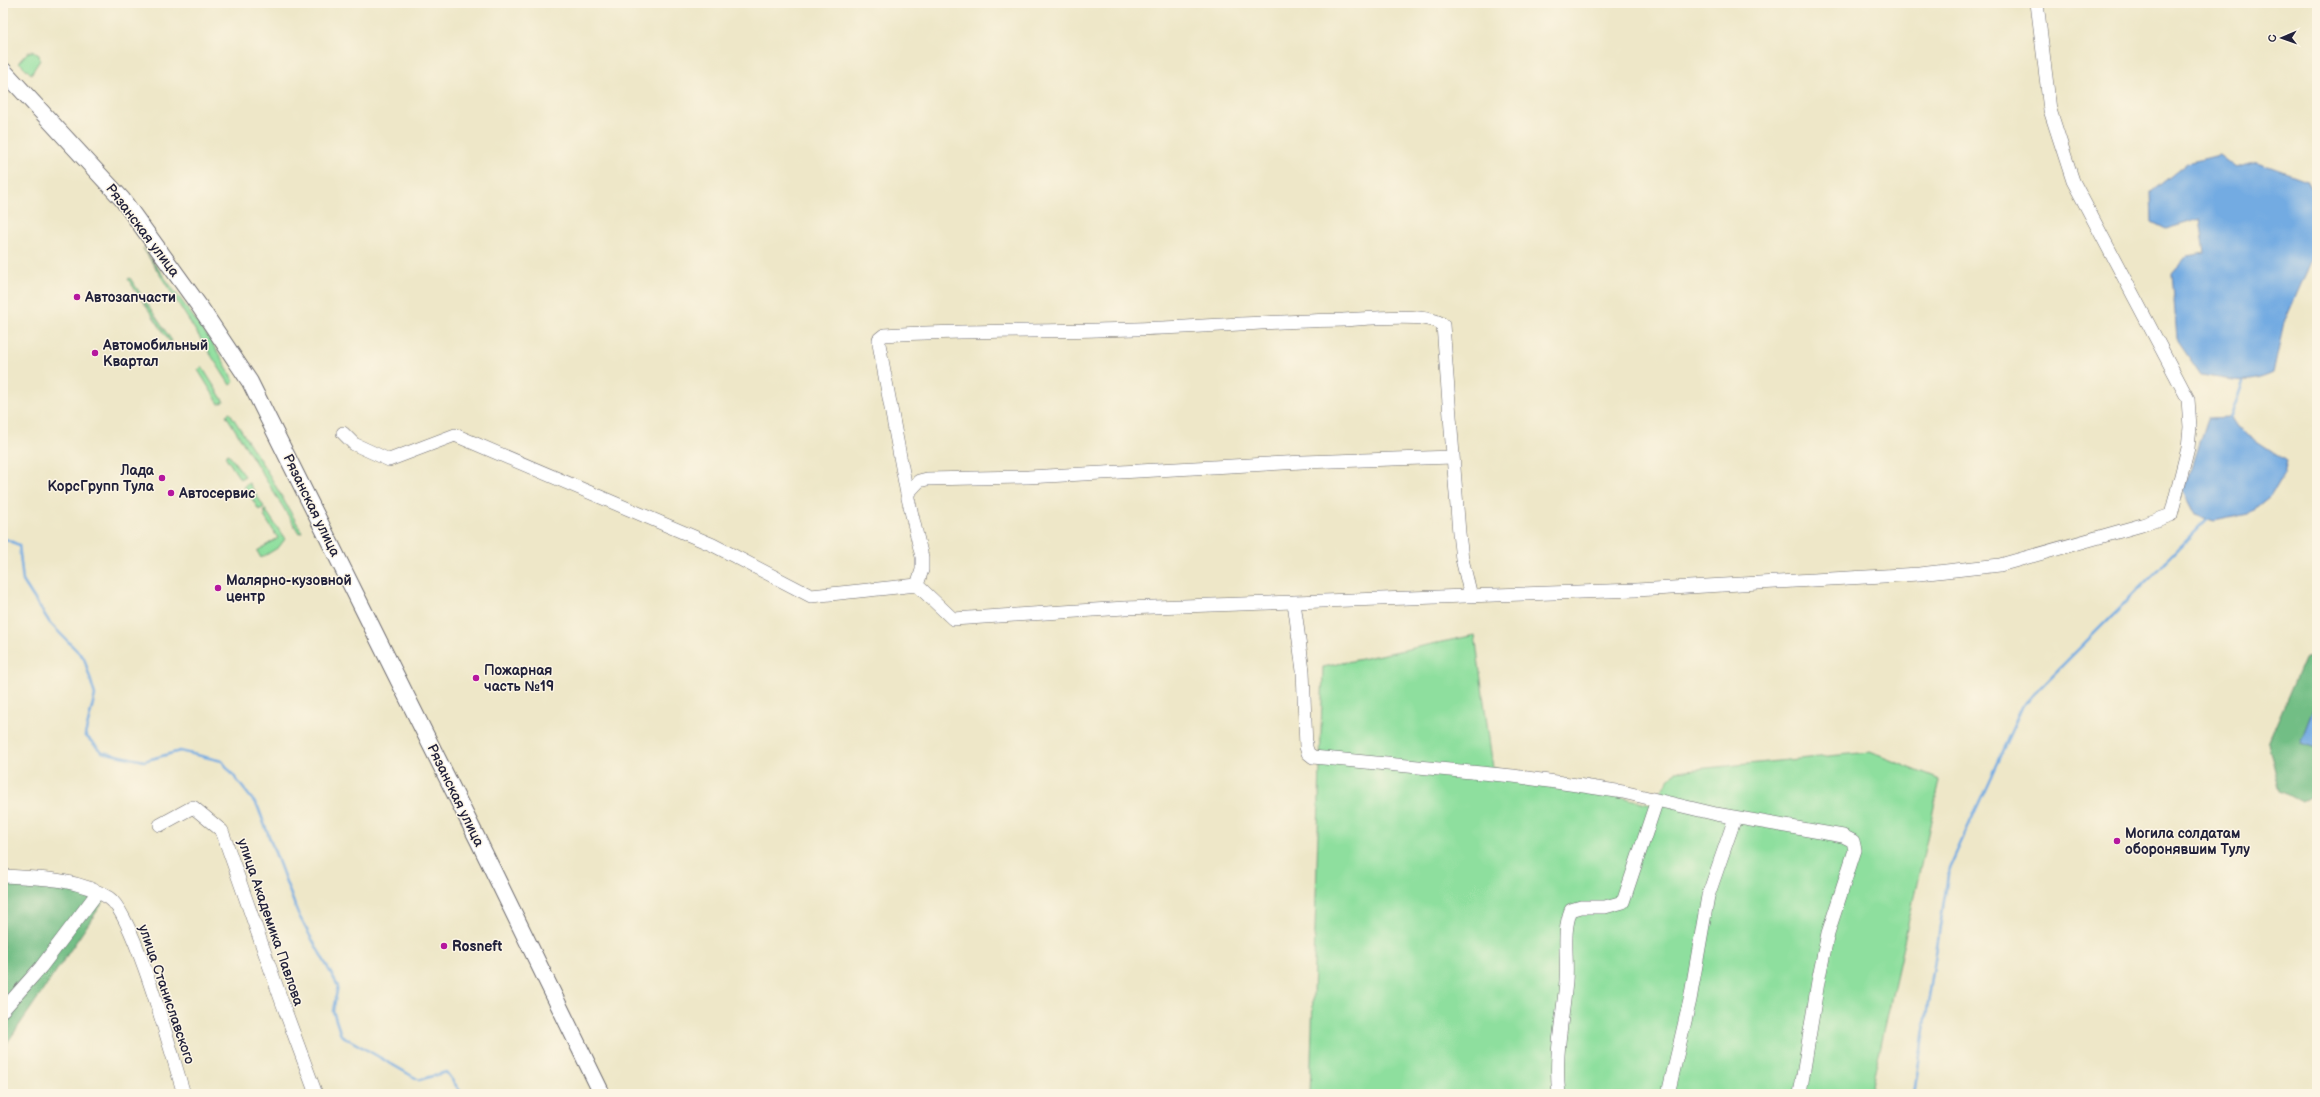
<svg xmlns="http://www.w3.org/2000/svg" width="2320" height="1097" viewBox="0 0 2320 1097" font-family="'Balsamiq Sans',sans-serif">
  <rect width="100%" height="100%" fill="#fcf5e5"/>
  <filter id="ink" filterUnits="userSpaceOnUse"><feTurbulence type="fractalNoise" baseFrequency=".025" numOctaves="2"/><feDisplacementMap in="SourceGraphic" scale="8" xChannelSelector="R" yChannelSelector="G"/><feConvolveMatrix kernelMatrix="1 2 1 2 8 2 1 2 1" color-interpolation-filters="sRGB"/></filter>
  <filter id="wash" filterUnits="userSpaceOnUse"><feTurbulence type="fractalNoise" baseFrequency=".012" numOctaves="4" result="noise"/><feDisplacementMap in="SourceGraphic" scale="16" xChannelSelector="R" yChannelSelector="G"/><feGaussianBlur stdDeviation="0.9" result="paint"/><feColorMatrix in="noise" values="0 0 0 0 0 0 0 0 0 0 0 0 0 0 0 0 0 1.4 0 .05"/><feComposite in="paint" operator="in"/></filter>
  <g filter="url(#wash)">
    <rect width="100%" height="100%" fill="#eee7c8"/>
    <path fill="#8edf9e" stroke="#58806c" d="M32,51l7,4 1,5 -9,14 -12,-12 8,-9z
      M143,248l65,89 17,27 9,18 -4,3z
      M130,278l42,63 -2,1 -42,-63z
      M202,367l22,35 -5,2 -21,-34z
      M230,413l37,58 35,61 -3,1 -73,-118z
      M228,454l17,22 -5,3 -15,-23z
      M249,483l15,24 -5,3 -15,-24z
      M265,509l20,30 -6,8 -18,11 -4,-7 21,-13 -14,-22 2,-1 -3,-5z
      M1475,635l18,133 158,36 25,-33 194,-19 70,28 -70,314h-560l13,-427z"/>
    <path fill="#72be85" stroke="#4a7060" d="M2317,655v44l-17,44 17,5v44l-16,10 -21,-11 -12,-48 37,-86z
      M3,882l95,10 10,3 -105,154z"/>
    <path fill="#73abe2" stroke="#4a668e" d="M2219,155l17,13 21,-6 50,18 10,18v50l-33,75 -11,50c-27,13 -43,6 -72,2l-24,-35 -5,-67 15,-17 18,-3 -5,-34 -34,10 -14,-7 -1,-30 36,-29z
      M2230,417l7,11 50,33 -3,12 -14,23 -22,18 -34,7 -19,-6 -12,-23 24,-74z
      M2317,699v49l-17,-5z"/>
    <g fill="none" stroke-linecap="round" stroke-linejoin="round">
      <path stroke="#73abe2" stroke-width="2.5" d="M2230,419l13,-37
        M3,538l16,7 4,36 27,42 34,35 11,37 -10,40 17,17 42,9 36,-10 42,10 36,46 40,107 40,72 -5,25 8,24 78,45 27,-8 14,19 6,3
        M1914,1094l35,-225 74,-164 186,-187"/>
    </g>
  </g>
  <g filter="url(#ink)">
    <g fill="none" stroke-linecap="round" stroke-linejoin="round">
      <g stroke="#69676c" stroke-width="14">
        <path id="minor" d="M343,433l11,11 35,16 66,-25 258,110 98,51 106,-11 36,34 172,-11 511,-18 283,-16 81,-9 142,-40 29,-10 17,-67 2,-21 -2,-28 -115,-218 -23,-71 -13,-107
          M907,494l12,-13 8,-2 101,-2 275,-15 150,-5
          M917,585l5,-15v-13l-15,-63 -28,-150v-5l5,-4c84,-5 167,-3 251,-6 69,-2 138,-8 208,-9 20,-1 87,-8 100,5l16,208 3,26 9,37
          M1294,602l9,69 3,76 2,6 5,4 200,19 64,9 46,7 93,22 127,22 10,5 2,9 -27,83 -10,49 -18,112
          M160,825l33,-18 29,24 60,171 34,92
          M3,876c35,2 75,2 106,22 25,16 64,161 75,196
          M3,1010l38,-43 57,-75
          M1559,1094c-5,-38 4,-75 7,-113 2,-24 -4,-49 5,-71l10,-3h24l18,-5 34,-102
          M1668,1094l22,-94 18,-104 27,-78"/>
      </g>
      <g stroke="#69676c" stroke-width="18">
        <path id="major" d="M3,70l119,129 78,108 50,75 229,460 123,252"/>
      </g>
      <use href="#minor" stroke="#fff" stroke-width="13"/>
      <use href="#major" stroke="#fff" stroke-width="16"/>
    </g>
  </g>
  <g fill="#b5179e" stroke="#fcf5e5" stroke-width="1.5">
    <circle cx="77" cy="297" r="4"/>
    <circle cx="95" cy="353" r="4"/>
    <circle cx="162" cy="478" r="4"/>
    <circle cx="171" cy="493" r="4"/>
    <circle cx="218" cy="588" r="4"/>
    <circle cx="476" cy="678" r="4"/>
    <circle cx="2117" cy="841" r="4"/>
    <circle cx="444" cy="946" r="4"/>
  </g>
  <g text-anchor="middle" stroke-width="3" stroke-linejoin="round" paint-order="stroke">
    <g font-size="14" fill="#22223b" stroke="#fcf5e5">
      <text transform="translate(143 230) rotate(53)" y="5">Рязанская улица</text>
      <text transform="translate(312 505) rotate(64)" y="5">Рязанская улица</text>
      <text transform="translate(456 795) rotate(64)" y="5">Рязанская улица</text>
      <text transform="translate(271 922) rotate(71)" y="5">улица Академика Павлова</text>
      <text transform="translate(167 994) rotate(71)" y="5">улица Станиславского</text>
    </g>
    <g font-size="14" font-weight="bold" fill="#22223b" stroke="#fcf5e5" text-anchor="start">
      <text x="85" y="302">Автозапчасти</text>
      <text x="103" y="350">Автомобильный<tspan x="103" dy="16">Квартал</tspan></text>
      <text x="154" y="475" text-anchor="end">Лада<tspan x="154" dy="16">КорсГрупп Тула</tspan></text>
      <text x="179" y="498">Автосервис</text>
      <text x="226" y="585">Малярно-кузовной<tspan x="226" dy="16">центр</tspan></text>
      <text x="484" y="675">Пожарная<tspan x="484" dy="16">часть №19</tspan></text>
      <text x="2125" y="838">Могила солдатам<tspan x="2125" dy="16">оборонявшим Тулу</tspan></text>
      <text x="452" y="951">Rosneft</text>
    </g>
  </g>
  <rect width="2320" height="1097" fill="none" stroke="#fcf5e5" stroke-width="16"/>
  <g transform="translate(2282 38) rotate(268)" stroke="#fcf5e5" stroke-width="3" paint-order="stroke">
  <path d="M0-3L7 15L0 10L-7 15Z" fill="#22223b"/>
  <text y="-6" font-size="11" font-weight="bold" text-anchor="middle" fill="#22223b">С</text>
  </g>
</svg>
